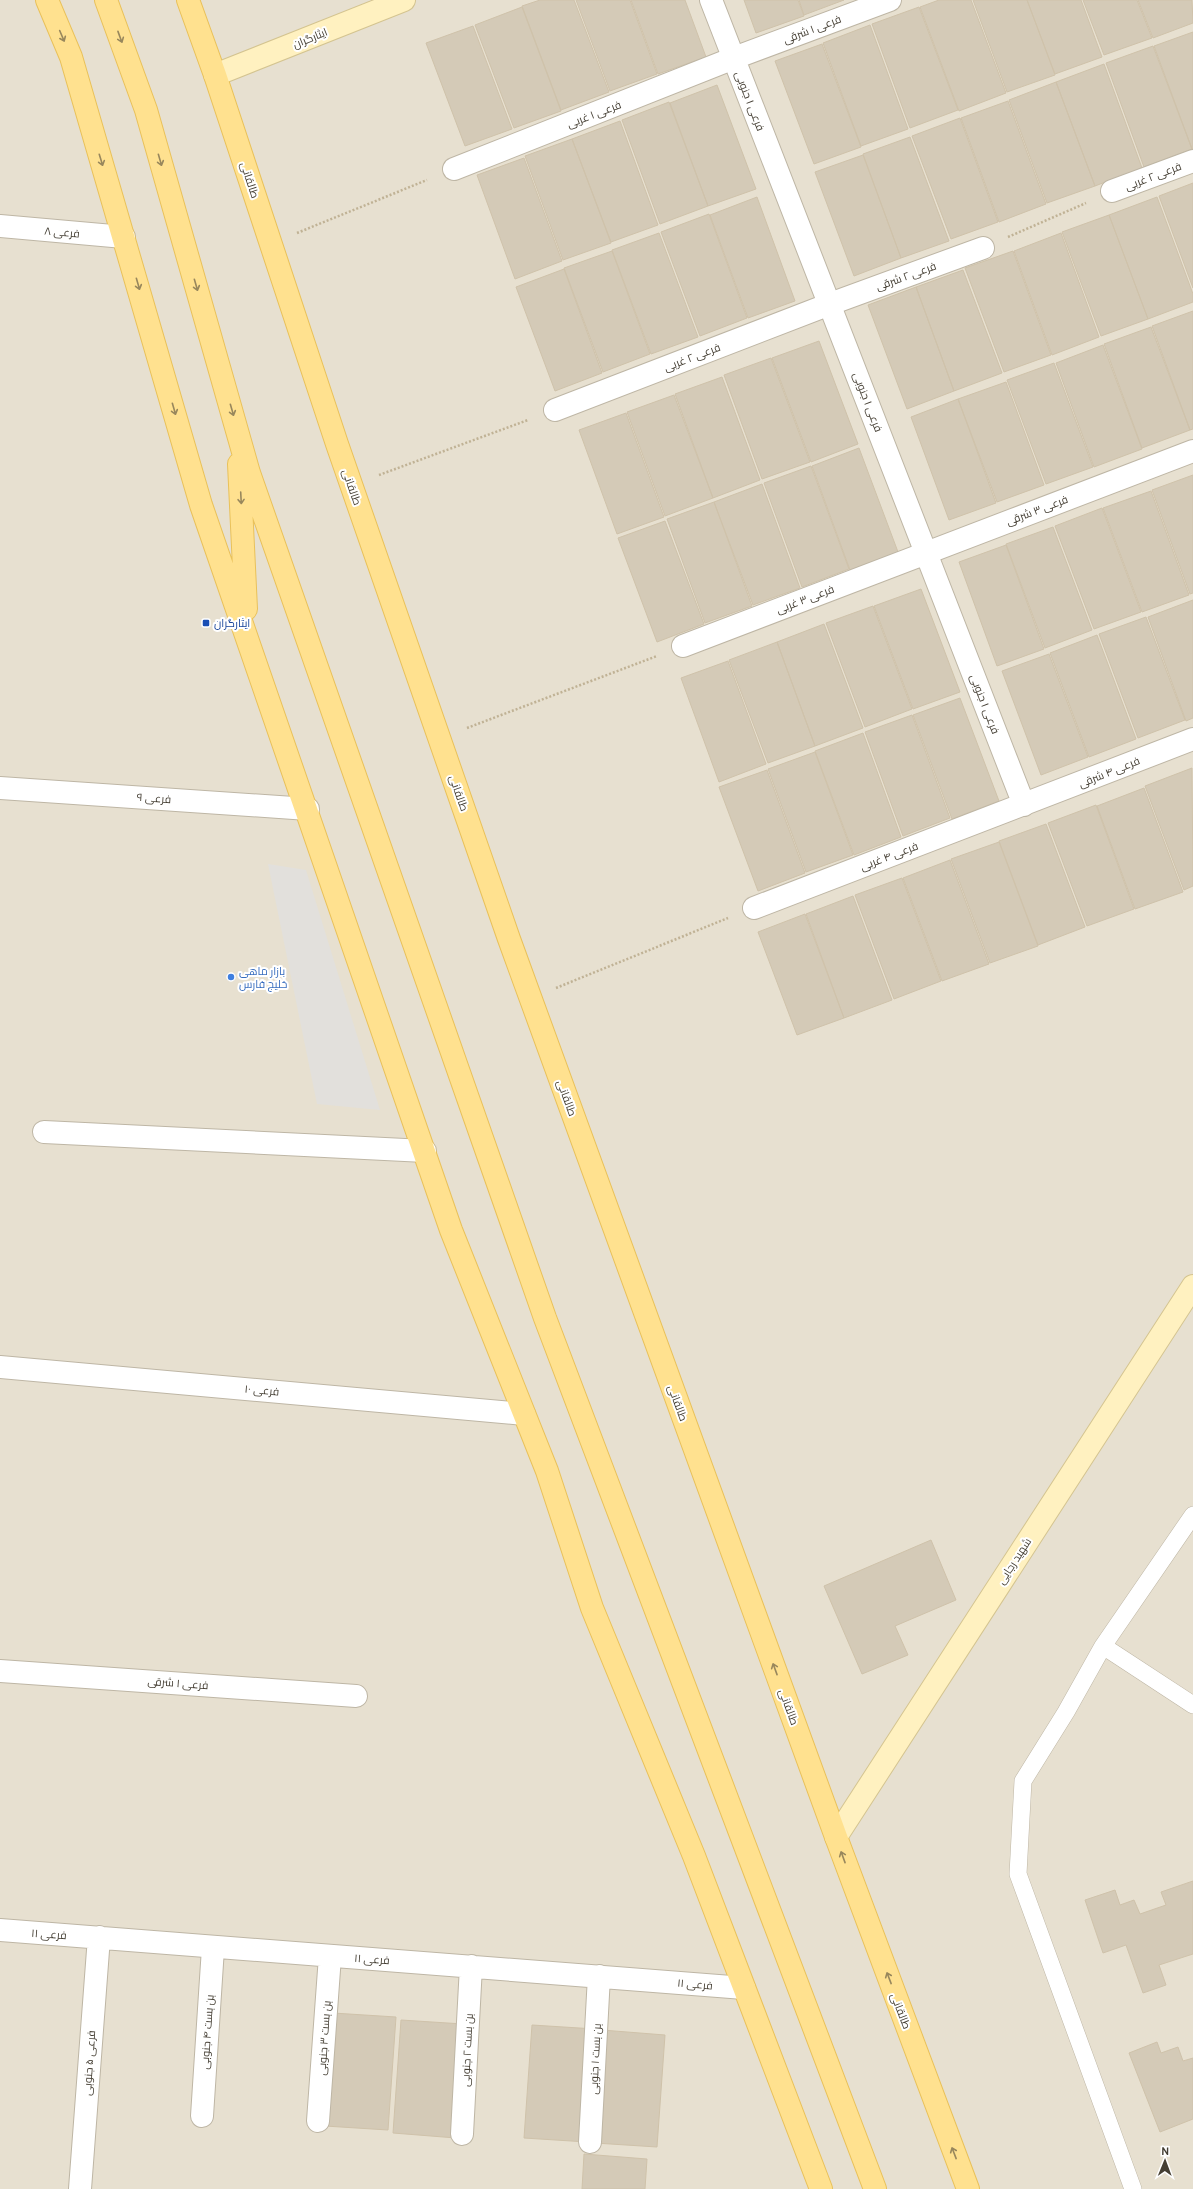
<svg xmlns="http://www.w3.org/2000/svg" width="1193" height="2189" viewBox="0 0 1193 2189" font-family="Cabin,Cairo,sans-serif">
  <rect width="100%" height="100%" fill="#f2eee3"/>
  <path fill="#e7e0d0" d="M0,0h1193v2189h-1193z"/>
  <path fill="#e2e0dc" d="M268,864l38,6 74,240 -63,-6z"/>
  <path fill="#d4cab7" stroke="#cfc2aa" d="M540,0h34l35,92 -48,18 -39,-104z
    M576,0h54l27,74 -47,17z
    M631,0h54l21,57 -48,17z
    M744,0h54l6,16 -48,17z
    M799,0h45l-40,15z
    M939,0h32l35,93 -47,18 -39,-104z
    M973,0h54l28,75 -48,17z
    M1027,0h54l21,57 -47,17z
    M1083,0h54l15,38 -48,17z
    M1138,0h54l1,23 -40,15z
    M522,7l39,104 -47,17 -39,-103z
    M919,7l39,103 -48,18 -38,-104z
    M870,25l38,104 -47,17 -38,-103z
    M473,26l39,103 -47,17 -39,-103z
    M1193,32v117h-1l-38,-103z
    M822,44l39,103 -47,17 -39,-103z
    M1153,46l39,103 -48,18 -38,-104z
    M1104,64l38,104 -47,18 -39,-104z
    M1056,82l39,104 -48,17 -38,-103z
    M717,85l39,104 -48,17 -38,-103z
    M1008,101l38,103 -47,18 -38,-104z
    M669,102l39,104 -48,18 -38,-104z
    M960,118l38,104 -47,17 -39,-103z
    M620,121l38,104 -47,17 -39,-103z
    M910,137l39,104 -48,17 -38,-104z
    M572,139l39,104 -48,17 -38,-104z
    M863,155l38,103 -47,18 -39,-104z
    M524,158l38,103 -47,18 -38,-104z
    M1193,183v105l-34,-92z
    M757,197l38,104 -47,17 -38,-103z
    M1157,197l36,97v8l-45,17 -39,-104z
    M709,214l38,104 -47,18 -39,-104z
    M1109,215l39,104 -47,17 -39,-104z
    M659,233l39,104 -47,17 -39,-104z
    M1061,233l38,104 -47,18 -38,-104z
    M612,251l38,103 -47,18 -39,-104z
    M1013,251l38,104 -47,17 -39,-104z
    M564,269l38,104 -47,18 -39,-104z
    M963,270l39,103 -48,18 -38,-104z
    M916,287l38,104 -47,18 -39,-104z
    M1193,311v118l-3,1 -38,-104z
    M1151,327l39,103 -48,18 -38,-104z
    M819,341l39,103 -47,18 -39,-104z
    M1103,345l39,104 -48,18 -38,-104z
    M771,358l39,104 -48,17 -38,-104z
    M1054,363l39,104 -47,17 -39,-104z
    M722,377l38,103 -47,18 -38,-104z
    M1006,382l38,103 -47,17 -39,-103z
    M674,395l39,103 -48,18 -38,-104z
    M958,399l38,104 -47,17 -38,-103z
    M626,413l38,104 -47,17 -38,-104z
    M859,448l39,104 -48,18 -38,-104z
    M811,466l38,103 -47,18 -38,-104z
    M1193,475v118l-3,1 -38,-104z
    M762,484l38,104 -47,17 -39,-103z
    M1151,491l38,104 -47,17 -39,-104z
    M714,502l38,104 -47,17 -38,-104z
    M1102,508l39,104 -47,17 -39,-103z
    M665,521l39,103 -47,18 -39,-104z
    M1053,527l39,103 -47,18 -39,-104z
    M1006,545l38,104 -47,17 -38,-104z
    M921,589l39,103 -47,17 -39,-103z
    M1193,600v118l-7,3 -38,-104z
    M873,606l39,103 -47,18 -39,-104z
    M1146,617l39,103 -47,18 -39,-104z
    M824,624l39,104 -48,18 -38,-104z
    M1097,635l39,104 -47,18 -39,-104z
    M777,642l38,104 -47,17 -39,-103z
    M1049,654l39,103 -47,18 -39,-104z
    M728,661l38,103 -47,18 -38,-104z
    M960,698l39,103 -47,18 -39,-104z
    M912,715l38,103 -47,18 -38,-104z
    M863,733l38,104 -47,18 -39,-104z
    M815,752l38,103 -47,17 -38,-103z
    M1192,768l1,118 -9,4 -39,-104z
    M767,770l38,103 -47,18 -39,-104z
    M1144,788l39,104 -48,17 -38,-103z
    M1096,805l38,104 -47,17 -39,-103z
    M1046,824l39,103 -47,18 -39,-104z
    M999,842l39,104 -48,17 -39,-104z
    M950,860l39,104 -47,17 -39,-103z
    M902,878l39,103 -47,18 -39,-104z
    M853,896l39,104 -48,18 -38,-104z
    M805,914l39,104 -47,17 -39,-103z
    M931,1540l25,60 -61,26 13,29 -46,19 -38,-88z
    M1193,1881v73l-34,11 7,20 -23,8 -17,-48 -23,8 -18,-53 30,-10 5,15 14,-5 6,14 26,-9 -5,-13z
    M333,2013l63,4 -8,113 -63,-4z
    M401,2020l62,4 -7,114 -63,-5z
    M532,2025l63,4 -8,113 -63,-4z
    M602,2030l63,5 -8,112 -62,-4z
    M1157,2042l4,11 17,-6 5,14 10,-3v61l-33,13 -31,-79z
    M584,2154l63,5 -2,30h-63z"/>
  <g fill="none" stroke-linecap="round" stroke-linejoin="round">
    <g stroke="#beb6a5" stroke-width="18">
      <path id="lane" d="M1103,1646l90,59
        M1133,2189l-115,-315 5,-93 43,-69 37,-66 90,-131"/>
    </g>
    <g stroke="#beb6a5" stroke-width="24">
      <path id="street" d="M711,0l313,805
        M454,169l280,-111 156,-58
        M1112,191l81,-30
        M0,226l124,11
        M555,410l275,-106 153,-56
        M683,646l510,-195
        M0,788l308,21
        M754,908l439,-169
        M44,1132l381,19
        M0,1367l524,47
        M0,1671l356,25
        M0,1930l744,58
        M202,2116l11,-168
        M318,2121l12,-165
        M462,2134l9,-168
        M590,2142l9,-166
        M80,2189l19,-252"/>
    </g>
    <g stroke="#d4c490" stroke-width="24">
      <path id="secondary" d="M215,75l189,-75
        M836,1837l357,-551"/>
    </g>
    <g stroke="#e9c15a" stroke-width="24">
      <path id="primary" d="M47,0l24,57 130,448 250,725 96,241 45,137 102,248 127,333
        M106,0l40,110 103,363 296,845 330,871
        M188,0l27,75 122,369 172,495 327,898 132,352
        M239,464l7,145"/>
    </g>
    <path stroke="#c0b295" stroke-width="2.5" stroke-dasharray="2 2" stroke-linecap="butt" d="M297,233l130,-53
      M1008,237l78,-34
      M379,475l149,-55
      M467,728l190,-72
      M556,988l172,-70"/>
    <use href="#lane" stroke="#fff" stroke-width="17"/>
    <use href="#street" stroke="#fff" stroke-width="22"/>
    <use href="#secondary" stroke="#fff1c0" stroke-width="22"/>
    <use href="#primary" stroke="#ffe18f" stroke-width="22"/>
  </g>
  <defs><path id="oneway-shaft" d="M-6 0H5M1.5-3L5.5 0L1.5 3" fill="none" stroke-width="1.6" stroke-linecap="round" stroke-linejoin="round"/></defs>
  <g stroke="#98875c">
    <use href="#oneway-shaft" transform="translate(62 36) rotate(67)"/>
    <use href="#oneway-shaft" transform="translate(120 37) rotate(70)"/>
    <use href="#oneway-shaft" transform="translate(101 160) rotate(73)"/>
    <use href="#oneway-shaft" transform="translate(160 160) rotate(74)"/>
    <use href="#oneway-shaft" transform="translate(138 284) rotate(74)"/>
    <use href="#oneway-shaft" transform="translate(196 285) rotate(74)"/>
    <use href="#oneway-shaft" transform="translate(174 409) rotate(74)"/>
    <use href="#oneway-shaft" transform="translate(232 410) rotate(74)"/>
    <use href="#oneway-shaft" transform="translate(241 498) rotate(87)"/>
    <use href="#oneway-shaft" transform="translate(775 1669) rotate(-110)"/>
    <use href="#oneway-shaft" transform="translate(843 1857) rotate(-110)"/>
    <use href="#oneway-shaft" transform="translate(889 1978) rotate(-111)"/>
    <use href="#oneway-shaft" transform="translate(954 2153) rotate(-111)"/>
  </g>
  <rect fill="#1a4fb4" stroke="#fff" stroke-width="1.5" x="202" y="619" width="8" height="8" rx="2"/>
  <circle fill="#3f7fe0" stroke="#fff" stroke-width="1.5" cx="231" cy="977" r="4"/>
  <g text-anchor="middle" stroke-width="4" stroke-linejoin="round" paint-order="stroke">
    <g font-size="11" fill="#443e33" stroke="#fff">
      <text transform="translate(812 29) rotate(-21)" y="4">فرعی ۱ شرقی</text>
      <text transform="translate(310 38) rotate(-22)" y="4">ایثارگران</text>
      <text transform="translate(750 101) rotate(69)" y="4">فرعی ۱ جنوبی</text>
      <text transform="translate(594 114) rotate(-21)" y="4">فرعی ۱ غربی</text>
      <text transform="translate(1153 176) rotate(-21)" y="4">فرعی ۲ غربی</text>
      <text transform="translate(250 180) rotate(72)" y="4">طالقانی</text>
      <text transform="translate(62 232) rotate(5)" y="4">فرعی ۸</text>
      <text transform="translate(906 276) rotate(-20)" y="4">فرعی ۲ شرقی</text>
      <text transform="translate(692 357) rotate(-21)" y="4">فرعی ۲ غربی</text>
      <text transform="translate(868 402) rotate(69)" y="4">فرعی ۱ جنوبی</text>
      <text transform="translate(352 487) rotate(71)" y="4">طالقانی</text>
      <text transform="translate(1037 510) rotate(-21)" y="4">فرعی ۳ شرقی</text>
      <text transform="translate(805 599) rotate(-21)" y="4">فرعی ۳ غربی</text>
      <text transform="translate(985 704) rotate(69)" y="4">فرعی ۱ جنوبی</text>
      <text transform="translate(1109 772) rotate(-22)" y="4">فرعی ۴ شرقی</text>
      <text transform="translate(459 793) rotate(71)" y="4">طالقانی</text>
      <text transform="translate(154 798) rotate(4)" y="4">فرعی ۹</text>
      <text transform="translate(889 856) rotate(-21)" y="4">فرعی ۴ غربی</text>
      <text transform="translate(567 1098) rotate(70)" y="4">طالقانی</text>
      <text transform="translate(262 1390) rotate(5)" y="4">فرعی ۱۰</text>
      <text transform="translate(678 1403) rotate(70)" y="4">طالقانی</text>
      <text transform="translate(1014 1561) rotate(-57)" y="4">شهید رجایی</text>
      <text transform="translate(178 1683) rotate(4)" y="4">فرعی ۱ شرقی</text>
      <text transform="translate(789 1707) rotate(70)" y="4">طالقانی</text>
      <text transform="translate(49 1934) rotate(4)" y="4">فرعی ۱۱</text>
      <text transform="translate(372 1959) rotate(4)" y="4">فرعی ۱۱</text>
      <text transform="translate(695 1984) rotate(5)" y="4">فرعی ۱۱</text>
      <text transform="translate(901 2011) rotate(69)" y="4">طالقانی</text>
      <text transform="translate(207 2032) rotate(-86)" y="4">بن بست ۴ جنوبی</text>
      <text transform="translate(324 2038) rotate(-86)" y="4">بن بست ۳ جنوبی</text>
      <text transform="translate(467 2050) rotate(-87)" y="4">بن بست ۲ جنوبی</text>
      <text transform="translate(595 2059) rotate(-87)" y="4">بن بست ۱ جنوبی</text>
      <text transform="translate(89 2063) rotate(-86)" y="4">فرعی ۵ جنوبی</text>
    </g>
    <g font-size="11" fill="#164399" stroke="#fff" text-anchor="start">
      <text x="214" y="627">ایثارگران</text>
    </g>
    <g font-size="11" fill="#366cbe" stroke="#fff" text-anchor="start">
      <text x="239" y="975">بازار ماهی<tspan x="239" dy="13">خلیج فارس</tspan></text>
    </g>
  </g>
  <g transform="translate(1165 2161) rotate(1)" stroke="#ffffff" stroke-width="3" paint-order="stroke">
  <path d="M0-3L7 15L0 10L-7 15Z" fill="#443e33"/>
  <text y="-6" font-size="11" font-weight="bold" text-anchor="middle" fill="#443e33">N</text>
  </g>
</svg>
